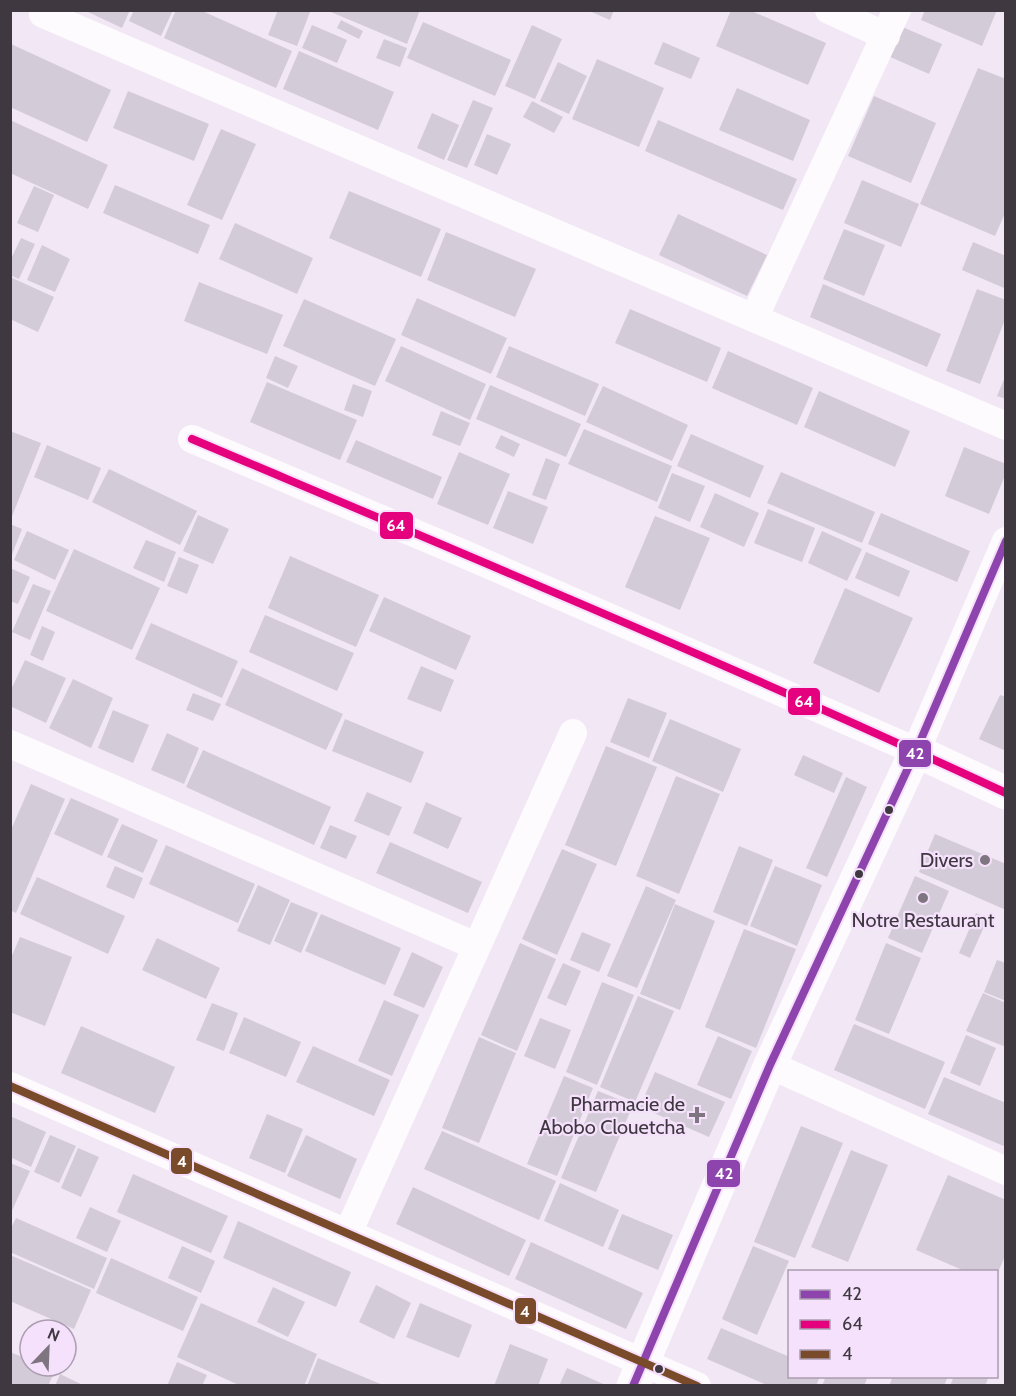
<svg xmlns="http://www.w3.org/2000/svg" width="1016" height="1396" viewBox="0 0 1016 1396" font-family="Cabin,sans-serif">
  <rect width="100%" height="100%" fill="#f2e7f5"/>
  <path fill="#d4cbd8" d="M89,10h41l-8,18 -34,-16z
    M134,10h39l-12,26 -32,-15z
    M176,10h24l92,41 -16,37 -112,-50z
    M278,10l32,2 -13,34 -29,-11z
    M326,10h94l-13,34z
    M587,10h27l-4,10z
    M731,10h18l77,33 -18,42 -92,-39z
    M925,10h72l-15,36 -61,-26z
    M341,20l22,11 -4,8 -22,-11z
    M423,22l88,38 -16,36 -88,-38z
    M312,25l35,15 -10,23 -35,-15z
    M532,25l30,14 -27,60 -30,-13z
    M900,26l42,18 -13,30 -41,-18z
    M384,39l23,9 -7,19 -24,-9z
    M663,42l37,16 -9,21 -37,-15z
    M11,44l100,46 -24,52 -77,-35z
    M299,51l95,41 -16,38 -95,-41z
    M597,59l67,29 -25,59 -67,-28z
    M558,62l29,14 -18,38 -29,-13z
    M978,68l28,11v132l-11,25 -75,-32z
    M737,88l73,32 -17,41 -74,-31z
    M128,91l81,33 -15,37 -81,-33z
    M874,96l62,27 -25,60 -63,-27z
    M473,100l20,8 -26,60 -20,-8z
    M532,101l31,16 -9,16 -31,-16z
    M432,113l27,12 -15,35 -27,-12z
    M10,120l98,45 -20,44 -78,-36z
    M658,120l139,59 -14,31 -138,-59z
    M221,129l35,15 -34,76 -35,-15z
    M487,134l24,10 -14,31 -23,-10z
    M862,180l57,24 -18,43 -57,-24z
    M115,185l95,40 -12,29 -95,-41z
    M34,186l20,9 -16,37 -21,-9z
    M349,191l92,38 -20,48 -92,-39z
    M678,214l89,41 -20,41 -88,-41z
    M235,223l78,35 -16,36 -78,-35z
    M844,229l41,16 -21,51 -41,-17z
    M446,232l90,37 -21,48 -88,-37z
    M21,238l14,6 -16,35 -9,-4v-14z
    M973,242l33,14 -2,32 -42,-18z
    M42,245l28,14 -15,33 -28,-12z
    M10,277l44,20 -16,35 -28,-13z
    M199,282l84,33 -16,39 -83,-33z
    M823,284l118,50 -14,33 -117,-50z
    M977,289l29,11v17l-26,67 -34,-13z
    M417,298l90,40 -16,36 -90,-39z
    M304,299l92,40 -21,47 -92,-40z
    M630,309l91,39 -14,34 -92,-39z
    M401,346l85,38 -16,36 -85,-39z
    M509,346l90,38 -14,32 -89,-39z
    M728,351l85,37 -16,37 -85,-37z
    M275,356l23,10 -10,22 -22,-10z
    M1005,377h1v22l-9,-3z
    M267,382l90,38 -17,40 -90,-38z
    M353,384l19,7 -9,26 -19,-7z
    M490,385l91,39 -15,33 -90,-38z
    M603,386l85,39 -16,36 -86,-39z
    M819,391l91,40 -15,36 -91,-40z
    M441,411l29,12 -10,23 -28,-11z
    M584,429l88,37 -15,36 -89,-38z
    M10,431l31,12 -30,76h-1z
    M691,434l73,32 -14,32 -73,-32z
    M501,435l19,9 -6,13 -19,-9z
    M356,440l86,37 -9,22 -87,-37z
    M47,445l54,23 -13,32 -54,-23z
    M964,447l42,17v9l-17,41 -44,-18z
    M459,452l51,22 -22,51 -51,-21z
    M546,458l14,6 -14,36 -14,-5z
    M109,469l88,42 -17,34 -88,-43z
    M781,472l94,40 -13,31 -95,-40z
    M672,473l33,13 -15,36 -32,-14z
    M508,491l40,16 -15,37 -40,-16z
    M715,493l44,20 -15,34 -44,-20z
    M768,509l47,19 -13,34 -48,-19z
    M881,513l89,38 -13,31 -89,-38z
    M198,515l31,14 -16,35 -30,-13z
    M655,516l55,22 -30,72 -55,-23z
    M10,524l12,5 -11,28h-1z
    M27,531l42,19 -14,30 -41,-20z
    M822,531l40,18 -15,32 -39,-18z
    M146,540l30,12 -12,30 -31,-14z
    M74,549l86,39 -28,62 -86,-39z
    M866,552l44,19 -11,26 -44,-19z
    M290,556l89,39 -23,52 -88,-39z
    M179,557l20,8 -12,29 -20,-8z
    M10,568l20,9 -12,27 -8,-3z
    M33,584l18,7 -21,49 -18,-8z
    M845,588l68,30 -34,75 -66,-30z
    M384,597l87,39 -15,34 -87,-39z
    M265,615l89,38 -17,38 -88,-39z
    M151,623l87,38 -16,37 -87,-39z
    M42,626l13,6 -12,29 -13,-6z
    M25,660l41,18 -20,45 -36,-17v-14z
    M421,666l33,14 -13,32 -34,-13z
    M242,668l101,46 -17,36 -101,-45z
    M73,679l40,19 -22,50 -42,-20z
    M193,693l28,11 -8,17 -27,-11z
    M1000,695l6,2v54l-27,-12z
    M628,698l39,15 -18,45 -39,-16z
    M113,710l36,15 -16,38 -35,-15z
    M345,719l79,33 -13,31 -79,-32z
    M670,719l71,30 -18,43 -71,-31z
    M167,733l32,15 -15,36 -33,-14z
    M606,746l51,21 -41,99 -51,-21z
    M203,750l128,57 -17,38 -128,-58z
    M803,755l40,18 -9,20 -40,-18z
    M676,776l44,18 -41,100 -43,-18z
    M846,777l21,10 -40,90 -21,-9z
    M31,784l34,15 -49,114 -6,-3v-78z
    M367,792l35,15 -13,29 -35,-15z
    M71,798l48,21 -17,37 -48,-22z
    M426,802l36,16 -14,31 -35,-16z
    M122,824l36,16 -15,33 -36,-16z
    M330,825l27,11 -11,23 -26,-11z
    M935,834l71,30v46l-87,-38z
    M390,842l92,40 -14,31 -92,-40z
    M166,845l89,39 -17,39 -89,-39z
    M739,846l34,14 -26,66 -34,-14z
    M562,849l35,15 -40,91 -35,-16z
    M115,866l28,12 -9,21 -28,-12z
    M775,866l47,19 -25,61 -47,-20z
    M915,876l34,15 -27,62 -34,-15z
    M37,877l88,39 -17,38 -88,-40z
    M258,885l32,15 -20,45 -33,-14z
    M646,886l30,14 -39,88 -30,-12z
    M291,902l27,11 -17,40 -27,-12z
    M675,904l40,17 -35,89 -40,-16z
    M976,913l12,5 -18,40 -11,-5z
    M321,914l80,34 -16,37 -80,-34z
    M744,929l52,20 -40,99 -51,-21z
    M582,932l29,12 -12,28 -29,-12z
    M20,937l52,20 -27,69 -35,-14v-52z
    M157,938l63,30 -14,31 -64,-29z
    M520,943l36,16 -39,92 -36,-16z
    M886,943l35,15 -32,76 -34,-14z
    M412,952l31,15 -19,41 -31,-13z
    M997,960l9,3v38l-22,-9z
    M563,963l18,8 -15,35 -19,-8z
    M602,982l32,13 -37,90 -31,-13z
    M983,993l23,10v44l-40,-16z
    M638,996l36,15 -39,91 -35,-15z
    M384,1000l35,15 -27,61 -34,-15z
    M212,1003l26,10 -14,38 -28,-11z
    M244,1017l57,25 -15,35 -57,-24z
    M540,1018l31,12 -16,39 -31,-13z
    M854,1024l91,38 -20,47 -91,-39z
    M81,1026l94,41 -20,46 -94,-40z
    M966,1035l30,13 -16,38 -30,-13z
    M718,1036l34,15 -21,48 -34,-14z
    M479,1037l37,16 -37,90 -37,-15z
    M313,1046l77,34 -16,36 -78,-34z
    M655,1072l70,30 -16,35 -69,-30z
    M564,1076l29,12 -36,88 -30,-12z
    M944,1077l62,26v44l-78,-33z
    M598,1091l35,14 -37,87 -35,-14z
    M267,1114l36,15 -18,44 -36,-15z
    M10,1116l36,16 -15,35 -21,-10z
    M801,1126l42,17 -48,115 -41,-16z
    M442,1131l114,50 -17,39 -115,-51z
    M50,1135l26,11 -17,37 -25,-11z
    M306,1135l51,24 -17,40 -53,-23z
    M78,1148l21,9 -18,40 -20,-9z
    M851,1150l37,15 -40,97 -37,-15z
    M10,1163l20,8 -20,44z
    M133,1174l95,42 -17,37 -94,-41z
    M948,1175l58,25v54l-8,18h-31l-51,-22z
    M560,1183l59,27 -16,37 -59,-26z
    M413,1187l113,53 -17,36 -113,-52z
    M90,1207l31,14 -14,31 -31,-14z
    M622,1214l51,21 -15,35 -50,-21z
    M16,1218l91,40 -13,31 -84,-37v-22z
    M238,1221l113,51 -15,35 -113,-49z
    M531,1242l112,51 -17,36 -111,-50z
    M182,1246l33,15 -14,32 -33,-15z
    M753,1246l36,15 -32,74 -35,-16z
    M10,1255l81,35 -17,39 -64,-28z
    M111,1258l87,39 -15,34 -87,-38z
    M376,1285l35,18 -17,36 -35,-17z
    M273,1287l32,15 -17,35 -31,-15z
    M201,1303l116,51 -13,32h-63l-64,-29z
    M420,1303l52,22 -13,33 -53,-21z
    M44,1320l22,10h-27z
    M721,1328l69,29v19h30l-4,10h-47l-62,-27z
    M510,1344l38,15 -10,27h-44z
    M10,1352l20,8v6h14l11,5 -7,15h-38z
    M318,1358l65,27v1h-76z
    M177,1362l30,13 -5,11h-35z
    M567,1368l41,18h-49z
    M60,1374l25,12h-30z
    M826,1376h42l-4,10h-42z
    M893,1376h55l-4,10h-55z
    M954,1376h35l-4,10h-35z"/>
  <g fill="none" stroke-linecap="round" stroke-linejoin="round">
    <path stroke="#fdfbfe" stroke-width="28" d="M829,10l57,26
      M43,14l963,412
      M754,318l143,-308
      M192,439l272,115 452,197 90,-210
      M10,744l466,202
      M770,1065l236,106
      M10,1086l687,300
      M348,1233l225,-500"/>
    <path stroke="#fdfbfe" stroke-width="33" d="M633,1386l137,-321 146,-314 90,42"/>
    <g stroke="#f5e1fb" stroke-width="12">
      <path id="bus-1" d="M633,1386l137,-321 146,-314 90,-210"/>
    </g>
    <g stroke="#f5e1fb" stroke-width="12">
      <path id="bus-2" d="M192,439c272,115 546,229 814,354"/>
    </g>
    <g stroke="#f5e1fb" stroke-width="12">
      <path id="bus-3" d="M10,1086l687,300"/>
    </g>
    <use href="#bus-1" stroke="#8e44ad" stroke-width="8"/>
    <use href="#bus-2" stroke="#e5007d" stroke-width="8"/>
    <use href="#bus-3" stroke="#7a4b2a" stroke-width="8"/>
  </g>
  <g fill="#3f3841" stroke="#f5e1fb" stroke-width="2">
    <circle cx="889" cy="810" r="5"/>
    <circle cx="859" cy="874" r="5"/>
    <circle cx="659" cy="1369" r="5"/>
  </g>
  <g fill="#7e7580" stroke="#f5e1fb" stroke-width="2">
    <circle cx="985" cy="860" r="6"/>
    <circle cx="923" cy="898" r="6"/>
    <path d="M694 1106h6v6h6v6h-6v6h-6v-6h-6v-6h6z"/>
  </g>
  <g text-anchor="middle" stroke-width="4.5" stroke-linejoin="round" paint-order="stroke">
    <g font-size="20" fill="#3f3841" stroke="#f5e1fb" text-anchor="end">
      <text x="973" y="867">Divers</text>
      <text x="923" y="927" text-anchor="middle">Notre Restaurant</text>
      <text x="685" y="1111">Pharmacie de<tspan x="685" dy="23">Abobo Clouetcha</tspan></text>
    </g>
  </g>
  <g stroke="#f5e1fb" stroke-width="2">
    <rect x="379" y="511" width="35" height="29" rx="6" fill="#e5007d"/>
    <rect x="787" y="687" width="34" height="29" rx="6" fill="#e5007d"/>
    <rect x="898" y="739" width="34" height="29" rx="6" fill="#8e44ad"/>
    <rect x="170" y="1147" width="23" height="28" rx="6" fill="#7a4b2a"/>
    <rect x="706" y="1159" width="35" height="29" rx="6" fill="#8e44ad"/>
    <rect x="514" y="1297" width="23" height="28" rx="6" fill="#7a4b2a"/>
  </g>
  <g font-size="16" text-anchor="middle" font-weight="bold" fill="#fff">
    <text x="396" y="531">64</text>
    <text x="804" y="707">64</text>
    <text x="915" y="759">42</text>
    <text x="182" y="1167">4</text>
    <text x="724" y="1179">42</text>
    <text x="525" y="1317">4</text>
  </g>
  <rect width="1016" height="1396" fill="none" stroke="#3f3841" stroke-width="24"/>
  <rect x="788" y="1270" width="210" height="108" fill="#f5e1fb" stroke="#ac9db1" stroke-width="1.5"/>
  <rect x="800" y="1290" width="30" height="9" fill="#8e44ad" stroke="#ac9db1" stroke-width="1.5"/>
  <text x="842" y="1300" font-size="18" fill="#3f3841">42</text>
  <rect x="800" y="1320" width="30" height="9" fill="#e5007d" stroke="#ac9db1" stroke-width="1.5"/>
  <text x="842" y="1330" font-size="18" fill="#3f3841">64</text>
  <rect x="800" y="1350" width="30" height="9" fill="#7a4b2a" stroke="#ac9db1" stroke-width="1.5"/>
  <text x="842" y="1360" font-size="18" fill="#3f3841">4</text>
  <g transform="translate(48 1348) rotate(23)"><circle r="28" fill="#f5e1fb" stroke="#ac9db1" stroke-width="1.5"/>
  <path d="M0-4.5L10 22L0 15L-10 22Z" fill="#7e7580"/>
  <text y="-9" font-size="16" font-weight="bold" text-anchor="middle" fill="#3f3841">N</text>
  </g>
</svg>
